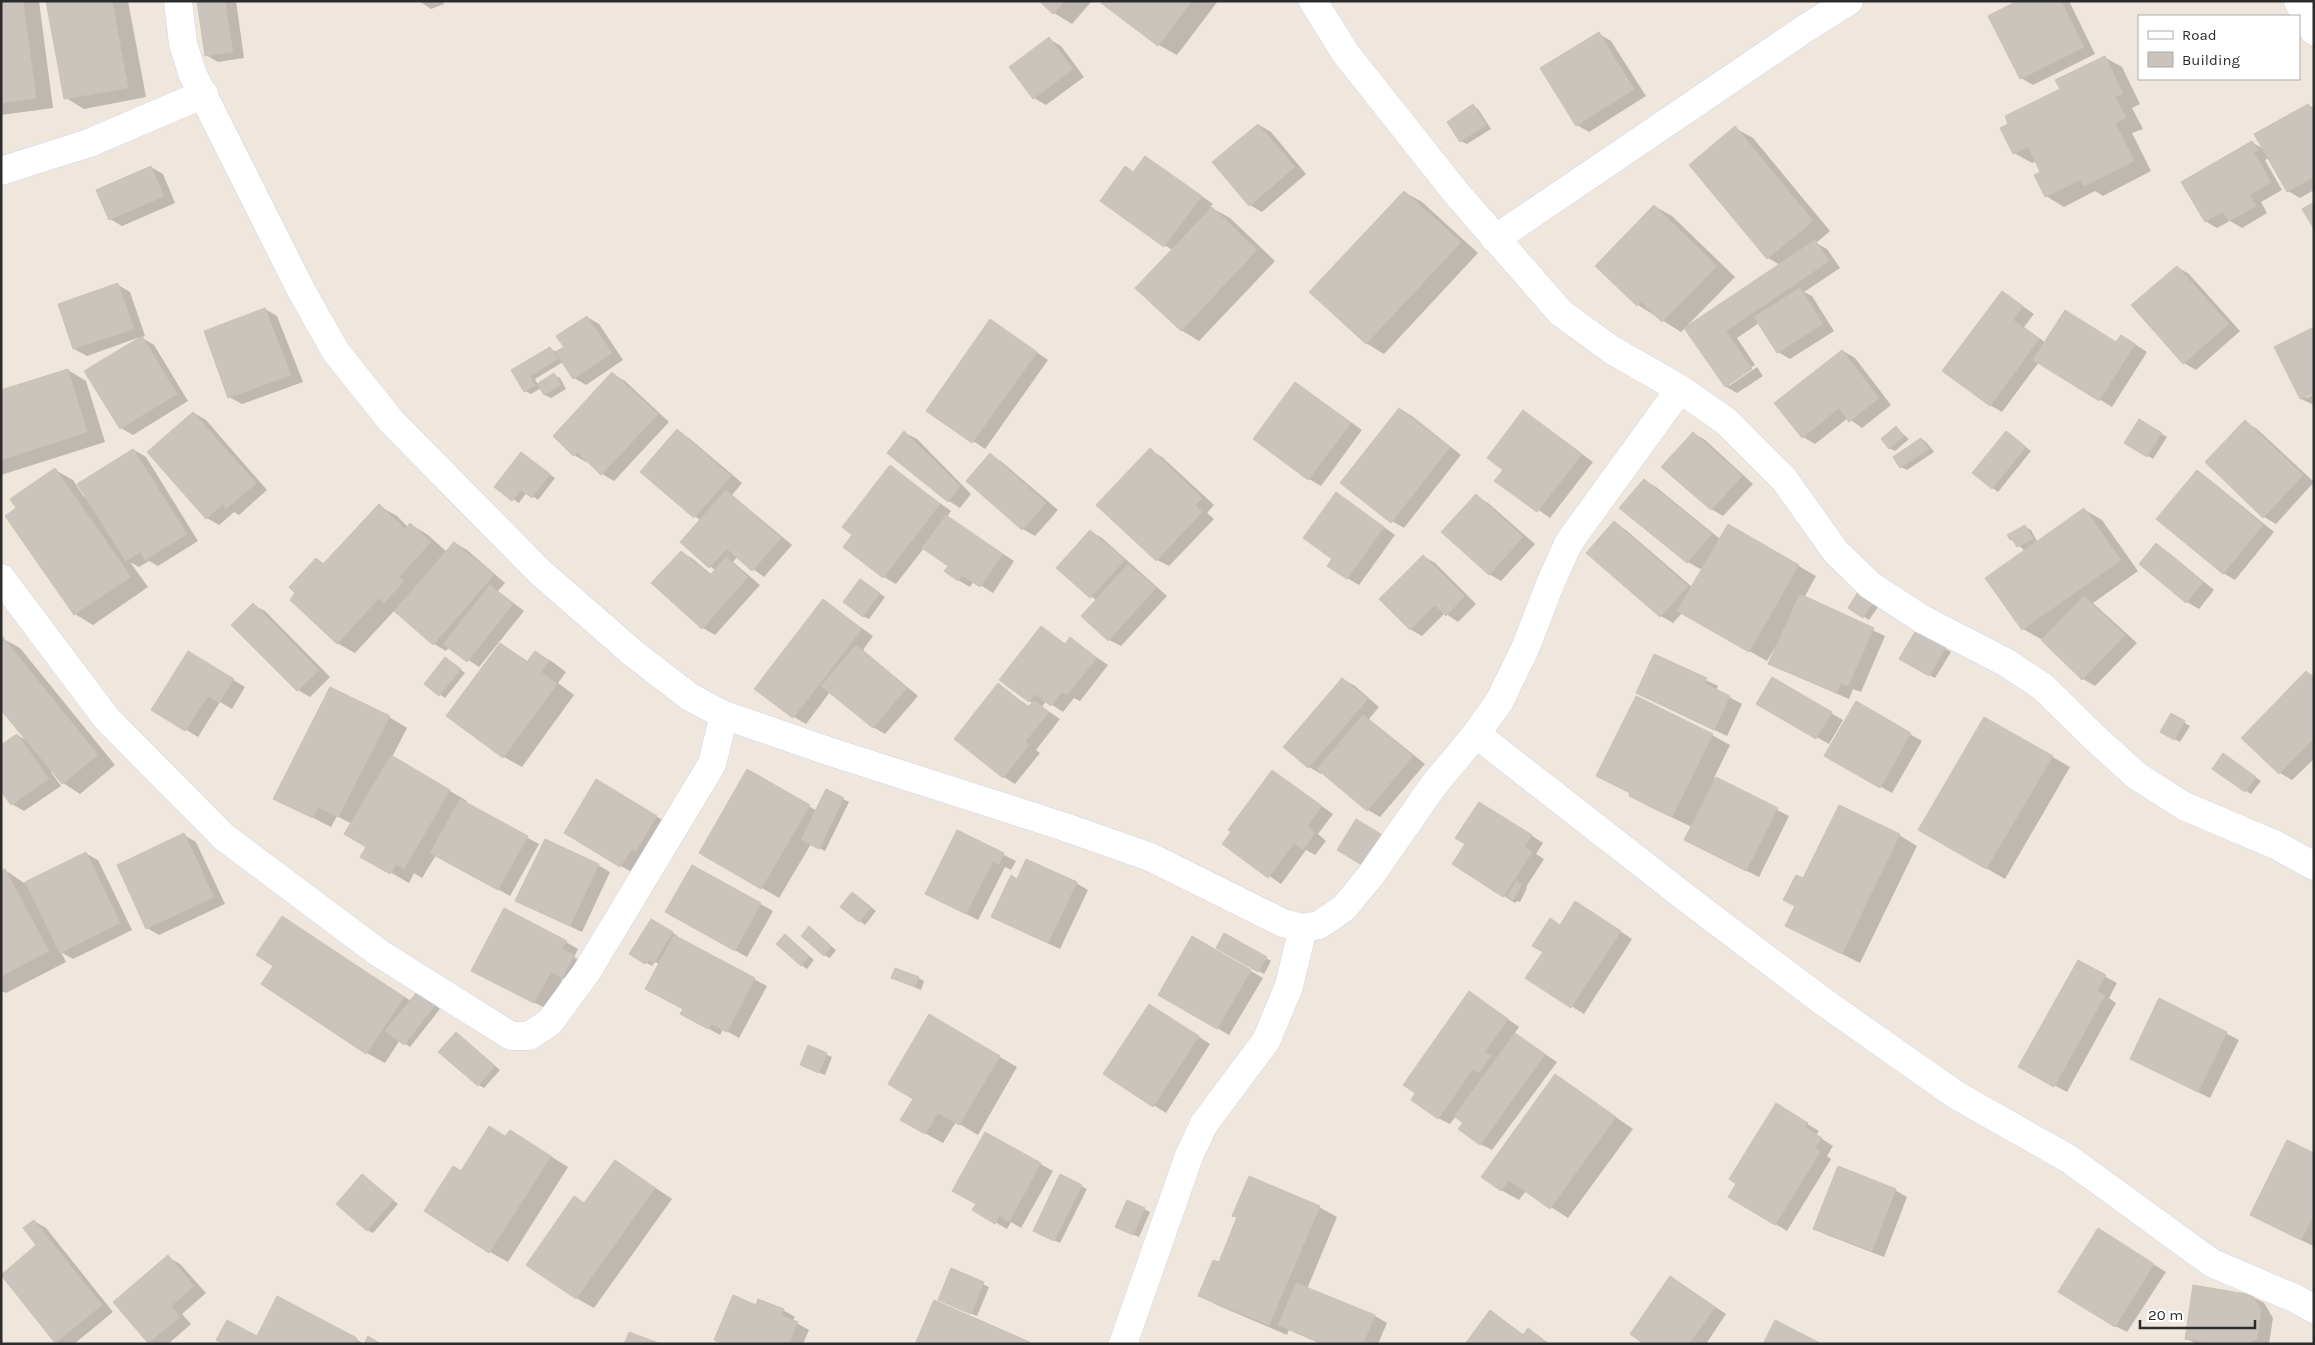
<svg xmlns="http://www.w3.org/2000/svg" width="2315" height="1345" viewBox="0 0 2315 1345" font-family="Karla,sans-serif">
  <rect width="100%" height="100%" fill="#efe6dd"/>
  <path fill="#0003" d="M1,1h38l14,107 -52,7z
    M47,1h81l18,96 -62,12 -18,-11z
    M198,1h38l8,57 -26,4 -12,-7z
    M443,1l1,3 -13,5 -12,-8z
    M1041,1h51l-20,23 -18,-11z
    M1104,1h114l-41,54 -18,-10 -56,-42z
    M2020,1h49l26,53 -62,31 -12,-7z
    M1599,34l12,7 35,55 -57,36 -12,-7z
    M1049,39l12,7 23,31 -38,28 -12,-7z
    M2104,57l18,10 18,37 -8,4 11,21 -11,4 19,38 -48,25 -8,-5 -31,16 -18,-11 -5,-24 -5,-11 -4,2 -18,-10z
    M2308,105l6,3v82l-14,8 -12,-7 -19,-33 -4,2 17,30 -21,12 6,11 -25,15 -12,-7 -13,7 -12,-7 47,-79 11,7z
    M1473,106l5,3 13,20 -24,15 -6,-3z
    M1259,125l12,7 35,42 -44,38 -12,-7z
    M1735,128l18,10 77,93 -14,12 11,6 13,19 -36,24 8,4 22,35 -44,28 -12,-7 -19,-29 -22,15 18,27 -26,18v3l28,-19 6,9 -26,17 -12,-7 -39,-58 94,-63 -12,-7z
    M1145,157l68,47 -3,3 20,11 45,43 -76,80 -18,-11 -9,-80 -70,-49 32,-28z
    M151,167l12,7 12,29 -53,23 -12,-7z
    M1404,192l18,10 56,51 -94,101 -18,-11z
    M1654,206l18,10 63,61 -54,55 -43,-27z
    M2177,267l12,7 51,57 -44,39 -12,-7z
    M118,285l12,7 15,44 -4,1 13,8 34,56 -55,34 -12,-7 19,-91 -53,19 -13,-7 -14,-44z
    M2002,292l32,22 -10,13 22,16h87l14,9 -35,55 -73,-45 -37,50 -12,-7z
    M265,309l12,7 26,66 -61,22 -13,-7 -24,-65z
    M587,317l12,7 24,36 -37,25 -12,-7 -11,-16 -28,17 3,6 16,-10 6,3 6,11 -15,9 -6,-3 -4,-7 -10,6 -6,-3 -12,-20 37,-22 7,3 8,-5z
    M1002,328l46,32 -63,89 -57,-38z
    M2276,347l30,51 8,-4v11l-13,-6z
    M1843,351l12,7 36,47 -29,23 -14,-10 -33,26 -12,-7z
    M68,370l18,11 19,61 -104,33v-84z
    M613,374l12,7 44,41 -55,59 -12,-7 -15,-14 -1,2 -12,-7z
    M1296,383l66,47 -41,56 -12,-7z
    M1400,409l12,7 49,39 -57,73 -12,-7z
    M1524,412l69,50 -43,56 -54,-38 8,-11z
    M194,413l12,7 61,70 -28,25 -5,-3 -15,13 -12,-7 -59,-66z
    M2140,421l27,16 -14,22 -27,-17z
    M2245,422l12,7 57,53 -38,42 -12,-7z
    M1896,428l13,11 -14,12 -6,-3z
    M677,431l12,7 53,45 -10,12 60,50 -28,32 -27,-20 -4,5 27,23 -45,50 -12,-7 -22,-76 12,7 19,16 4,-4 -34,-29 19,-21 -59,-49z
    M905,433l12,6 54,55 -11,14 -11,-7z
    M1693,433l12,7 48,44 -30,32 -12,-7z
    M2012,436l19,15 -33,41 -25,-19z
    M1922,439l5,4 7,9 -27,18 -6,-3z
    M134,450l12,7 52,84 -40,25 -9,-5 -10,6 -9,-5 18,25 -55,38 -18,-11 -68,-98 10,-8 38,-38 18,10 11,17z
    M1150,450l12,7 52,48 -7,8 7,6 -45,47 -12,-6z
    M990,455l12,7 56,48 -23,26 -12,-7z
    M527,457l28,21 -17,22 -11,-8 -8,11 -24,-16z
    M890,467l61,44 -4,6 67,44 -21,32 -19,-12 -4,6 -12,-7 -9,-14 -25,-18 -28,36 -12,-7 -30,-42z
    M2197,472l12,7 65,53 -39,48 -12,-7z
    M1644,480l12,7 64,52 8,-14 88,51 -12,22 81,38 -24,56 -8,-3 -4,10 -67,-29 -12,-7 7,-16 -1,-1 -9,15 -85,-48 -9,10 -12,-7 -73,-63 26,-30 12,7 66,57 13,-22 -5,4 -12,-7 -67,-54z
    M1476,496l12,7 47,41 -34,37 -12,-7z
    M1348,501l47,34 -36,50 -12,-7 -13,-19z
    M379,506l18,10 11,11 2,-3 18,11 19,17 8,-9 12,7 38,33 -7,8 26,20 -45,56 -30,-20 -3,4 -12,-7 -39,-34 -40,43 -18,-10 -21,-84 9,5z
    M2085,510l17,10 36,51 -45,32 44,40 -42,43 -12,-7 -42,-40 -18,-10 8,-83 -7,4 -13,-11 14,-12 6,3 7,13z
    M1090,531l12,7 65,58 -46,50 -12,-6 -12,-39 -39,-33z
    M2156,545l12,7 46,38 -15,19 -12,-7 -46,-39z
    M1423,556l12,7 41,41 -18,18 -13,-9 -23,23 -12,-7z
    M866,584l19,13 -16,22 -6,-3z
    M1864,597l14,10 -9,13 -20,-13z
    M824,601l49,35 -10,14 55,46 -33,38 -12,-7 -43,-35 -24,32 -12,-7z
    M253,605l12,6 65,66 -20,20 -12,-7 -66,-65z
    M1041,628l25,17 4,-6 38,26 -28,36 -6,-3 -11,14 -17,-11 -4,6 18,12 -24,31 4,3 -25,31 -11,-7 -6,-92 32,22 3,-4 -4,-2z
    M1917,632l34,20 -16,26 -34,-19z
    M2,638l18,10 95,117 -35,29 -17,-11 -11,-12 -1,1 10,14 -37,25 -12,-7 -11,-15 16,-54 12,7 -28,-34z
    M501,644l28,18 7,-10 18,11 12,9 -8,11 16,12 -52,72 -18,-10z
    M1655,656l51,24 12,6 -2,4 26,14 -15,32 -90,-43z
    M200,660l45,27 -13,22 -12,-7 -22,35 -45,-27z
    M451,662l14,11 -20,25 -19,-14z
    M2306,672l8,4v83l-22,21 -12,-7z
    M1343,679l12,7 24,21 -10,12 56,45 -45,53 -12,-7 -45,-38 -2,2 -12,-7 -24,-21z
    M1773,679l70,41 -14,24 -71,-40z
    M1856,703l66,38 -30,52 -66,-37z
    M2171,715l19,11 -10,16 -19,-10z
    M389,717l18,11 -15,29 75,44 -2,3 74,40 -29,52 -74,-41 -14,23 -8,-5 -5,10 -47,-27 5,-10 -15,-22 -15,-8 -6,11 -56,-29z
    M1985,718l85,49 -65,112 -85,-49z
    M1712,735l18,10 -16,33 75,38 -30,61 -62,-31 -5,-19 -44,-21 -18,-11 1,-2 -33,-17z
    M2229,758l32,23 -10,13 -37,-25z
    M748,771l69,40 10,-20 22,11 -24,49 -14,-7 -32,54 -79,-46z
    M1272,771l61,43 -15,20 8,7 -11,14 -9,-5 -25,34 -57,-40z
    M597,781l72,43 -36,49 -68,-40z
    M1492,810l51,33 -7,11 8,5 -18,28 1,1 -7,14 -3,-1 -2,2 -62,-39z
    M958,832l58,29 -5,9 -6,-3 -27,53 -40,-20z
    M184,835l12,7 29,62 -66,31 -12,-7z
    M1899,835l18,11 -57,117 -74,-37 10,-20 8,-26z
    M85,853l13,7 34,70 -59,29 -12,-7 5,10 -60,31 -5,-2v-119l4,-2 19,13z
    M598,865l12,7 -28,60 -65,-31z
    M693,866l80,45 -26,46 -80,-45z
    M1076,883l12,7 -28,59 -55,-26z
    M858,897l18,14 -11,14 -23,-18z
    M1588,910l44,29 -48,75 -58,-36 34,-52z
    M283,918l128,83 12,-5 17,13 -30,38 -10,-7 -15,23 -18,-10 -104,-69 12,-18z
    M652,920l26,16 -1,2 90,48 -28,52 -16,-9 -3,6 -27,-15 -9,-11 -25,-45 -4,-2 -3,4 -21,-12z
    M809,928l27,22 -6,8 -6,-3z
    M1225,934l46,27 -7,13 -46,-26z
    M785,935l29,25 -7,9 -6,-4z
    M1193,938l70,40 -34,57 -70,-41z
    M566,942l12,7 -4,8 11,6 -11,21 -11,-6 -16,31 -63,-32z
    M2078,962l39,21 -8,15 7,5 -49,89 -35,-19z
    M918,978l6,3 -3,9 -23,-10z
    M1481,1000l38,27 -5,7 43,28 -65,88 -12,-6 -15,-22 -9,-6 -6,8 -12,-6z
    M2160,1000l79,40 -29,58 -67,-33z
    M1161,1012l49,32 -44,69 -61,-39z
    M930,1016l87,51 -39,68 -22,-13 -13,21 -24,-13 -5,-32z
    M457,1033l43,37 -16,18 -5,-3z
    M808,1047l24,10 -7,18 -24,-10z
    M1556,1076l77,53 -65,89 -42,-27 -7,9 -18,-10z
    M1776,1105l43,26 -3,4 17,11 -6,10 4,3 -44,72 -57,-35z
    M985,1134l68,37 -32,57 -10,-6 -4,7 -33,-19 3,-7z
    M528,1142l40,25 -60,95 -18,-10 -29,-80z
    M2314,1155v91h-1l-62,-31z
    M616,1161l56,38 -78,109 -18,-10 9,-94z
    M363,1176l35,28 -25,29 -6,-3z
    M1081,1186l6,3 -27,54 -20,-10z
    M1895,1190l12,7 -23,60 -57,-22 -12,-6z
    M1319,1207l18,10 -30,72 68,27 12,7 -9,21h-57l-32,-14 -2,5 -70,-30 -17,-10 19,-32 19,-45 -4,-3z
    M1144,1209l6,3 -11,25 -16,-7z
    M34,1221l12,7 67,84 -39,32h-14l-4,-2z
    M2110,1237l56,35 -39,60 -12,-6z
    M168,1257l12,7 26,29 -24,21 9,10 -23,20h-17l-37,-42z
    M952,1270l37,17 -12,29 -32,-13z
    M1682,1285l44,29 -20,30h-60z
    M2251,1296l13,7 9,15 -4,26h-73l-10,-6z
    M756,1306l27,4 12,7 -2,4 16,9 -6,14h-80z
    M1491,1312l33,23 4,-5 22,14h-83z
    M257,1338l99,1 8,5h-139z"/>
  <path fill="#cac4bc" stroke="#cbc2b6" d="M1,1h22l13,97 -35,5z
    M46,1h66l16,87 -64,11z
    M197,1h28l8,51 -28,4z
    M1039,1h26l-12,13z
    M1103,1h89l-34,45 -57,-43z
    M2017,1h44l23,46 -64,32 -32,-63z
    M1599,32l35,57 -58,37 -36,-58z
    M1049,37l24,32 -40,30 -24,-32z
    M2105,56l18,38 -8,3 11,21 -11,5 19,38 -50,25 -4,-6 -35,17 -11,-22 6,-3 -12,-25 -15,7 -13,-26 8,-4 -3,-8 55,-27 -5,-9z
    M1473,104l13,21 -26,17 -13,-20z
    M2308,104l6,9v64l-27,15 -33,-58z
    M1258,124l37,43 -46,39 -37,-44z
    M1735,126l78,95 -46,38 -78,-94z
    M2252,141l6,9 -4,3 17,29 -21,13 6,11 -27,15 -6,-9 -18,10 -24,-40z
    M1145,156l57,40 -38,51 -64,-46 25,-35 8,6z
    M151,166l13,30 -55,24 -13,-30z
    M1404,191l57,51 -95,102 -57,-52z
    M2314,202v27l-12,-20z
    M1654,205l63,61 -55,56 -21,-20 -4,4 -42,-40z
    M1212,207l45,43 -76,81 -46,-43z
    M1815,240l14,21 -103,70 26,38 -27,18 -41,-59z
    M2177,266l52,58 -46,40 -52,-59z
    M118,283l16,46 -61,20 -15,-45z
    M1800,288l23,36 -46,29 -23,-36z
    M2002,291l21,15 -10,14 26,19 -49,67 -48,-35z
    M265,308l26,67 -63,23 -24,-67z
    M2065,310l51,32 5,-7 14,9 -36,57 -66,-41z
    M587,316l25,37 -39,26 -18,-27 9,-5 -8,-11z
    M990,319l47,33 -65,91 -46,-32z
    M2314,327v66l-14,6 -26,-52z
    M142,336l35,58 -57,35 -36,-58z
    M550,347l8,12 -28,17 5,9 -11,7 -13,-22z
    M1842,350l37,48 -30,24 -10,-14 -37,30 -28,-35z
    M68,369l19,63 -86,28v-70z
    M612,372l46,42 -57,61 -24,-23 -4,4 -20,-20z
    M554,373l7,12 -17,10 -7,-11z
    M1295,382l56,41 -43,57 -55,-41z
    M1399,408l51,39 -59,76 -51,-40z
    M1523,410l59,44 -45,58 -43,-31 9,-11 -16,-12z
    M193,412l63,71 -30,26 -3,-5 -17,15 -59,-67z
    M2139,419l23,14 -15,24 -23,-14z
    M2245,420l58,55 -40,43 -58,-56z
    M1896,426l8,10 -15,13 -8,-10z
    M677,429l54,47 -37,42 -54,-46z
    M904,431l56,55 -12,16 -61,-49z
    M2006,431l20,16 -34,42 -20,-16z
    M1693,432l49,44 -31,34 -50,-43z
    M1921,438l8,11 -29,19 -7,-11z
    M1150,448l52,50 -7,7 7,7 -46,49 -60,-56z
    M133,449l54,85 -42,26 -5,-8 -14,9 -49,-77z
    M521,452l29,22 -18,24 -11,-8 -9,11 -18,-14z
    M990,453l56,50 -24,27 -56,-49z
    M890,465l50,39 -57,74 -40,-31 9,-12 -10,-8z
    M55,468l76,109 -57,38 -69,-99 11,-8 -6,-9z
    M2197,470l66,55 -40,49 -67,-55z
    M1644,479l68,55 -25,29 -68,-55z
    M726,490l55,48 -29,33 -25,-22 -18,19 -29,-26z
    M1336,492l48,35 -37,52 -20,-13 5,-7 -29,-21z
    M1476,494l47,43 -34,38 -48,-43z
    M379,504l26,25 5,-6 21,19 -32,35 5,4 -20,22 -5,-5 -42,46 -47,-44 5,-7 -6,-6 27,-29 7,6z
    M2084,508l37,52 -99,70 -37,-52z
    M946,515l57,39 -23,33 -18,-12 -4,6 -14,-10 4,-5 -26,-18z
    M1614,521l74,65 -28,31 -74,-64z
    M1728,524l71,41 -50,87 -72,-41z
    M2025,525l8,14 -16,8 -5,-8 -2,1 -3,-5z
    M1090,530l35,30 -35,38 -34,-30z
    M454,542l40,33 -61,70 -39,-34z
    M2156,543l47,39 -17,21 -47,-39z
    M681,551l29,24 16,-18 22,20 -46,52 -51,-46z
    M1423,555l42,41 -19,20 -11,-11 -25,25 -31,-31z
    M1128,564l28,24 -48,53 -27,-25z
    M860,579l20,14 -17,24 -20,-15z
    M490,585l23,19 -46,58 -24,-18z
    M1858,592l15,11 -10,15 -15,-10z
    M1800,594l74,34 -26,58 -7,-3 -4,10 -69,-29z
    M2084,596l41,39 -43,45 -41,-40z
    M823,599l39,30 -69,89 -39,-29z
    M253,603l66,67 -22,21 -66,-66z
    M1041,626l24,18 5,-7 27,21 -30,37 -5,-3 -11,14 -16,-12 -6,8 -30,-22z
    M1916,630l30,17 -17,29 -30,-17z
    M2,636l96,119 -36,29 -61,-74z
    M500,643l27,19 8,-11 14,10 -8,11 16,12 -54,74 -57,-42z
    M856,645l51,43 -34,40 -52,-42z
    M188,651l46,28 -15,24 -11,-7 -23,35 -34,-21z
    M1654,654l53,24 -3,5 26,13 -16,34 -78,-37z
    M445,657l16,12 -22,27 -15,-12z
    M2306,671l8,7v60l-35,36 -38,-36z
    M1772,677l60,35 -16,27 -60,-35z
    M1342,678l26,21 -60,69 -25,-21z
    M998,683l30,24 6,-7 15,12 -24,30 4,3 -26,33 -49,-39z
    M330,687l60,29 -52,101 -20,-10 -5,11 -40,-19z
    M1636,696l77,38 -41,83 -43,-21 1,-3 -34,-17z
    M1856,701l55,32 -31,55 -56,-32z
    M2171,713l14,8 -11,19 -14,-8z
    M1363,715l50,41 -46,55 -50,-42z
    M1984,717l69,39 -67,113 -68,-39z
    M17,734l32,45 -38,26 -10,-14v-46z
    M2223,753l33,24 -11,15 -33,-23z
    M391,755l59,35 -46,79 -8,-5 -6,10 -30,-17 6,-10 -22,-13z
    M747,769l63,36 -49,84 -62,-36z
    M1272,770l50,36 -15,20 8,7 -12,17 -9,-7 -26,35 -46,-34 9,-12 -3,-2z
    M1716,777l62,31 -32,63 -62,-31z
    M596,779l61,37 -21,35 -4,-2 -12,18 -56,-34z
    M826,789l18,9 -25,51 -18,-9z
    M460,799l68,37 -30,54 -68,-37z
    M1479,802l53,33 -7,11 7,6 -29,45 -51,-33 13,-20 -10,-6z
    M1839,805l61,29 -58,120 -57,-28 10,-20 -12,-6 13,-25 7,3z
    M1356,819l28,17 -19,31 -28,-17z
    M957,830l47,23 -5,12 -6,-4 -27,53 -41,-20z
    M184,833l30,64 -68,32 -29,-64z
    M545,839l54,25 -29,62 -55,-25z
    M86,852l34,71 -60,30 -35,-71z
    M1026,859l51,23 -29,61 -57,-26 20,-42 6,4z
    M692,865l69,38 -26,48 -70,-39z
    M5,869l44,82 -48,25v-105z
    M1516,881l6,3 -9,16 -6,-4z
    M852,892l19,15 -12,15 -19,-15z
    M1575,901l46,30 -50,77 -46,-30 18,-26 -11,-6 18,-28 10,7z
    M504,908l63,33 -5,8 12,6 -12,23 -11,-6 -17,31 -63,-32z
    M282,916l122,81 -38,57 -105,-70 12,-18 -17,-11z
    M651,919l22,13 -19,31 -5,-3 -4,4 -16,-10z
    M809,926l22,20 -7,10 -23,-20z
    M1224,933l43,24 -9,15 -42,-24z
    M785,934l24,22 -8,10 -25,-22z
    M674,935l81,43 -28,54 -16,-8 -3,5 -28,-15 3,-5 -38,-20z
    M1192,936l59,34 -34,59 -59,-34z
    M2078,960l28,15 -9,16 8,4 -51,92 -36,-20z
    M895,968l24,9 -4,10 -24,-9z
    M1469,991l39,28 -23,33 6,4 -12,17 -6,-4 -35,50 -27,-19 4,-7 -12,-8z
    M417,992l18,13 -31,40 -19,-14z
    M2159,998l68,34 -29,60 -68,-33z
    M1149,1004l50,32 -46,71 -50,-33z
    M929,1014l71,42 -41,69 -21,-12 -13,21 -25,-14 13,-21 -25,-15z
    M456,1032l39,34 -17,20 -40,-34z
    M1515,1033l30,21 -65,91 -22,-16 5,-6 -9,-7z
    M808,1045l19,8 -8,20 -19,-8z
    M1555,1074l61,43 -66,92 -41,-29 -8,11 -20,-14z
    M1776,1103l32,20 -3,4 17,11 -7,10 5,4 -45,73 -47,-28 8,-13 -7,-5z
    M489,1126l16,10 5,-6 41,26 -62,97 -65,-42 29,-45 8,5z
    M985,1132l56,31 -32,59 -10,-6 -4,8 -23,-14 4,-6 -24,-13z
    M2287,1140l27,13v62l-13,25 -51,-25z
    M615,1160l40,28 -79,111 -50,-34 48,-69 10,7z
    M1838,1166l58,23 -24,62 -59,-22z
    M362,1174l31,26 -26,31 -31,-27z
    M1060,1174l22,11 -28,56 -21,-10z
    M1249,1176l71,30 -51,119 -71,-29 15,-36 6,2 18,-45 -5,-1z
    M1127,1200l18,8 -12,27 -18,-8z
    M34,1220l68,85 -47,38 -54,-68 35,-30 -13,-17z
    M2098,1228l56,36 -39,63 -57,-35z
    M168,1255l26,31 -23,20 9,11 -32,26 -35,-41z
    M951,1268l33,14 -13,32 -33,-14z
    M1670,1276l45,31 -26,37h-45l-14,-10z
    M1296,1283l79,32 -12,29h-39l-46,-19z
    M2193,1285l59,10 9,15 -4,29 -10,5h-30l-32,-5z
    M733,1295l23,10 2,-6 26,10 -3,6 17,7 -9,22h-66l-9,-4z
    M277,1296l80,42 -3,6h-131l-7,-4 11,-20 30,16z
    M934,1300l100,44h-119z
    M1490,1310l33,25 5,-7 21,16h-84z
    M1775,1320l45,23 -1,1h-56z
    M629,1332l32,12h-37z
    M368,1336l13,8h-17z"/>
  <g fill="none" stroke-linecap="round" stroke-linejoin="round">
    <g stroke="#d2d8e6" stroke-width="29">
      <path id="minor" d="M178,1l5,43 10,31 109,217 34,60 56,70 148,150 94,82 56,43 34,18 104,36 234,75 88,31 133,66 20,5 16,-3 25,-17 27,-33 62,-89 43,-52 23,-32 26,-53 25,-65 19,-42 111,-153 47,33 57,57 52,73 34,33 52,34 85,44 36,24 52,51 42,38 47,30 92,39 38,21
        M1313,1l33,53 112,141 103,118 51,37 68,39
        M2298,1l16,30
        M1,171l88,-28 115,-49
        M1495,239l308,-209 46,-29
        M1,578l106,141 117,118 155,116 132,83h18l21,-14 36,-49 126,-209 12,-49
        M1476,734l214,167 131,99 135,95 113,64 143,104 82,35 20,11
        M1123,1344l66,-188 15,-32 62,-83 23,-55 14,-58"/>
    </g>
    <use href="#minor" stroke="#fff" stroke-width="28"/>
  </g>
  <rect width="2315" height="1345" fill="none" stroke="#2c2c2c" stroke-width="5"/>
  <rect x="2138" y="15" width="162" height="65" fill="#ffffff" stroke="#ababab"/>
  <rect x="2148" y="31" width="25" height="8" fill="#ffffff" stroke="#ababab"/>
  <text x="2182" y="40" font-size="15" fill="#2c2c2c">Road</text>
  <rect x="2148" y="52" width="25" height="15" fill="#cac4bc" stroke="#ababab"/>
  <text x="2182" y="65" font-size="15" fill="#2c2c2c">Building</text>
  <path d="M2140 1320v8h115v-8" fill="none" stroke="#2c2c2c" stroke-width="2.5"/>
  <text x="2148" y="1320" font-size="15" fill="#2c2c2c" stroke="#ffffff" stroke-width="4" paint-order="stroke">20 m</text>
</svg>
